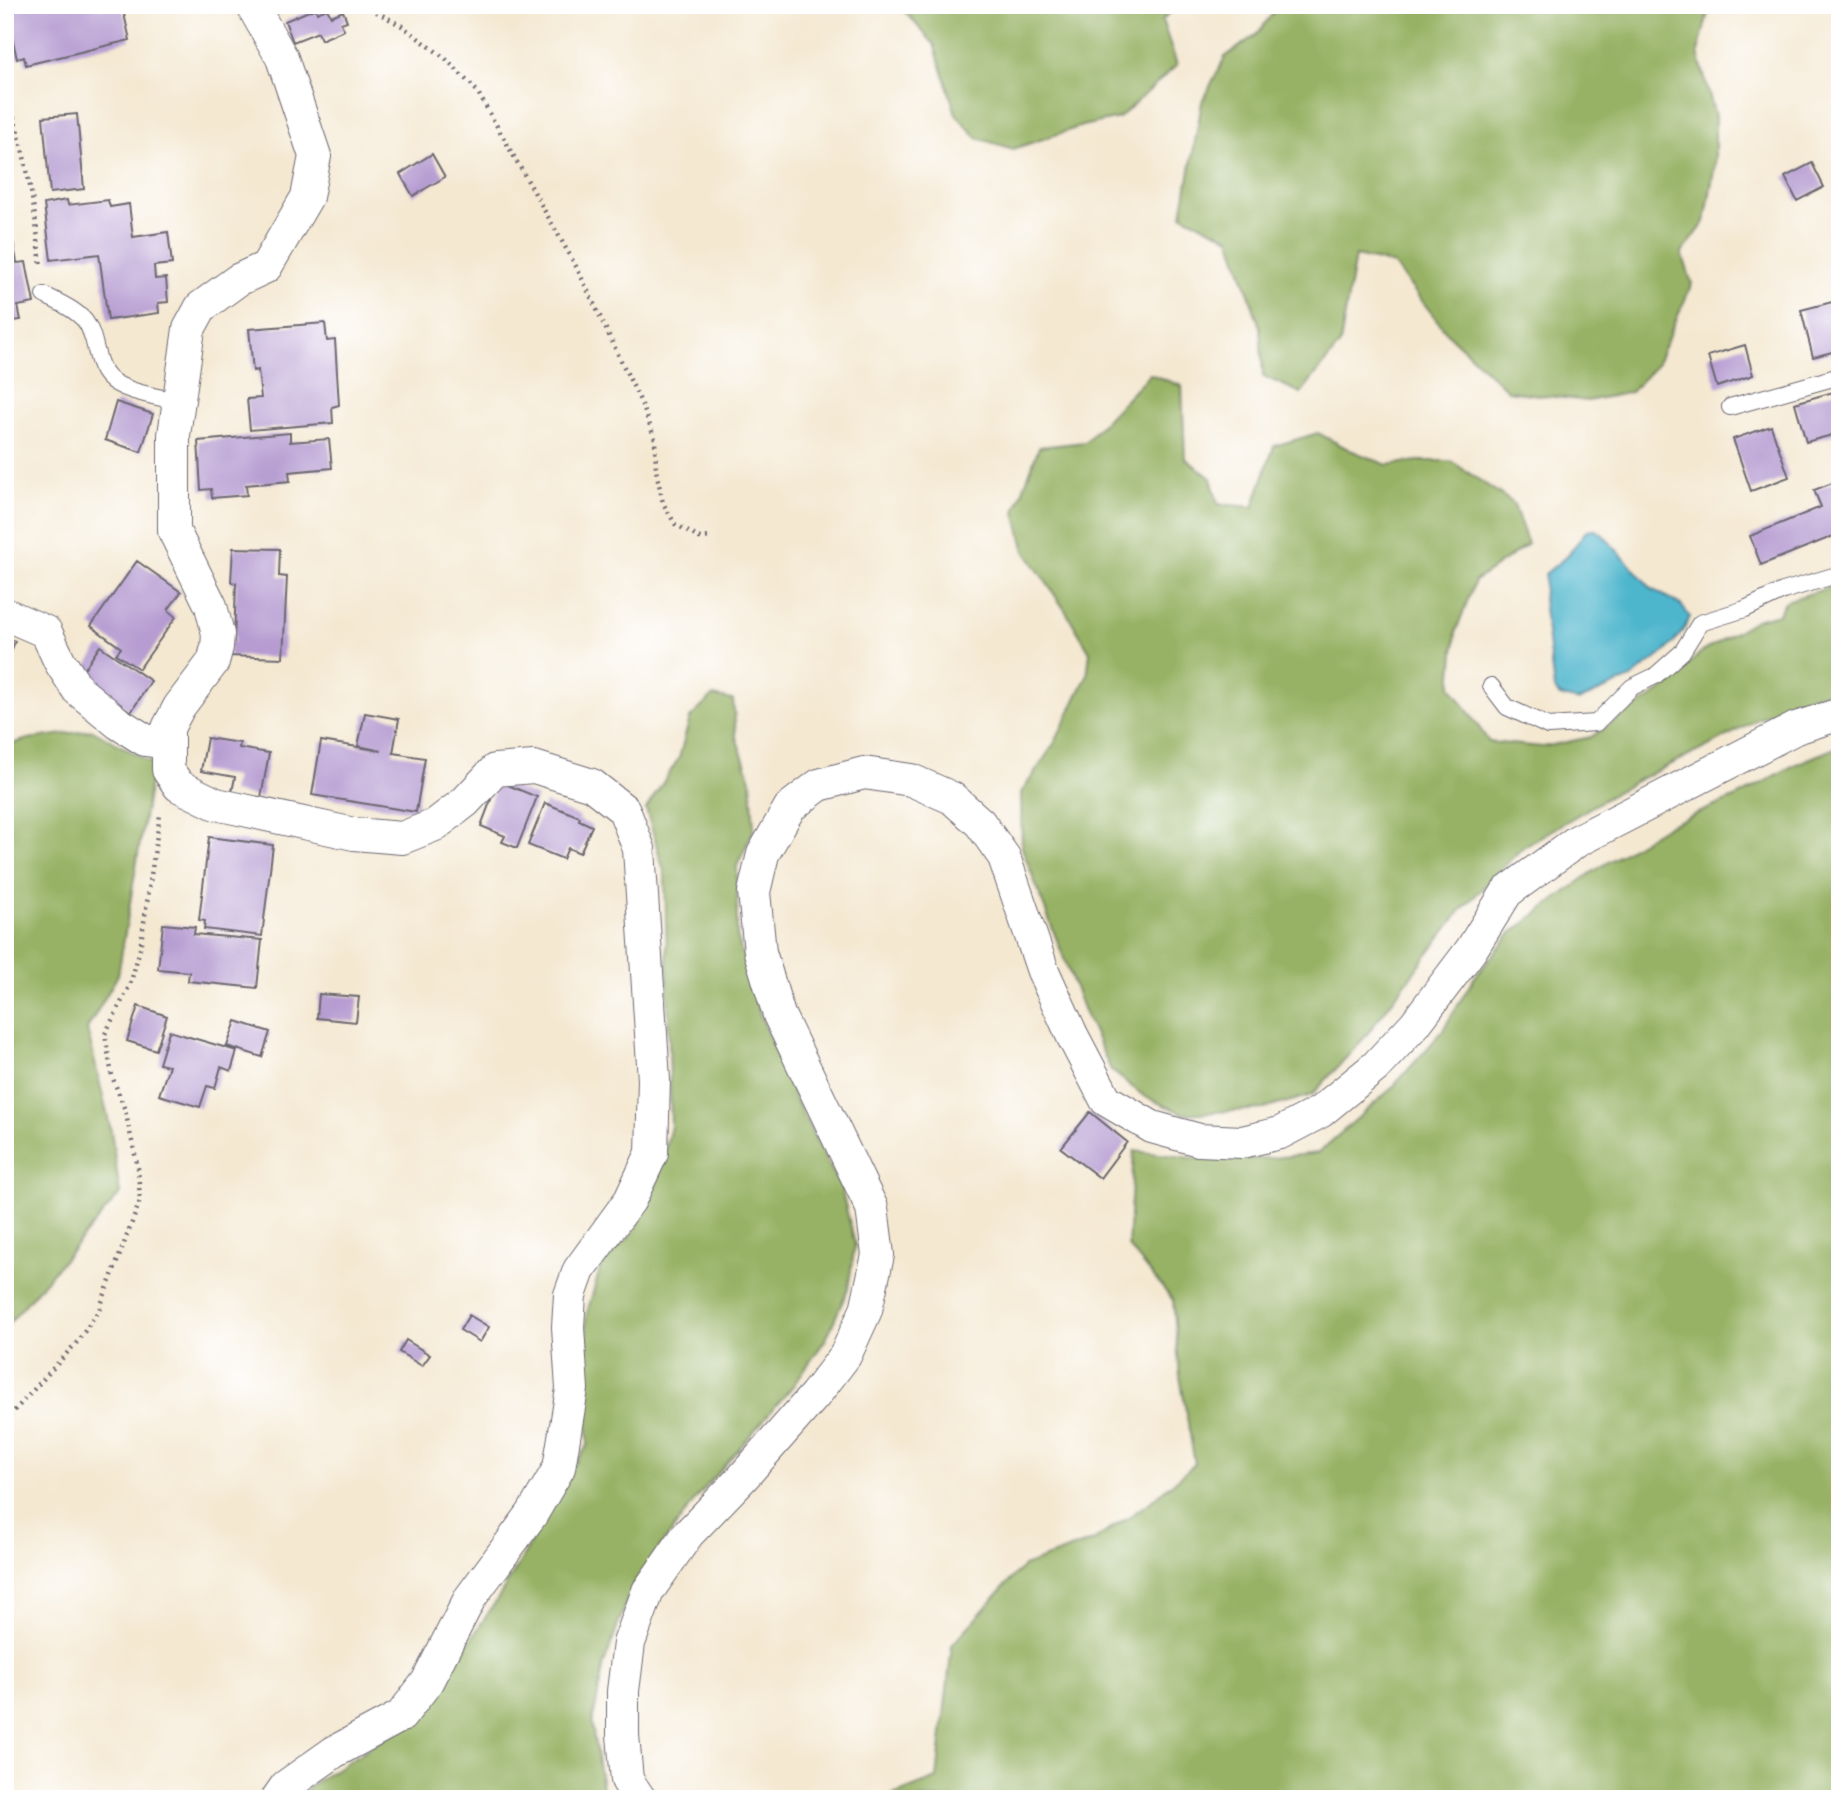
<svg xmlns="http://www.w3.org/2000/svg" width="1845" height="1804" viewBox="0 0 1845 1804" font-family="Mali,sans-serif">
  <rect width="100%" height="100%" fill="#fff"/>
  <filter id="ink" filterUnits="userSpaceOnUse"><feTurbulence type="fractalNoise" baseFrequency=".0143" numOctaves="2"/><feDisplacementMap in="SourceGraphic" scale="14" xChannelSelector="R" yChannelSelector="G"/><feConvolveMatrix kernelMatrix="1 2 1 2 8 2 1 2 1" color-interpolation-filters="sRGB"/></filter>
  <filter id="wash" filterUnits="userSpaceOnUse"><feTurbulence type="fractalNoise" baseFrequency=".00686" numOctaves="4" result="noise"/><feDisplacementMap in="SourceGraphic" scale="28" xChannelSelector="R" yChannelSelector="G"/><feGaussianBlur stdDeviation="1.57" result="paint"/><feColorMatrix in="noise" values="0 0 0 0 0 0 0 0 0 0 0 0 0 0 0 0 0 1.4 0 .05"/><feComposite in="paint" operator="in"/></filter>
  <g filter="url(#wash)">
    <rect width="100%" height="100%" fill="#f4e8d1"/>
    <path fill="#97b265" stroke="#5c6a50" stroke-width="2" d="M899,5h279l-16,15 15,45 -58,53 -37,8 -69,23 -36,-11 -21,-24 -22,-70z
      M1279,5h431l-12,48 17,63v48l-10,58 -23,31 10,31 -36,81 -25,27 -43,9 -80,-10 -60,-57 -55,-70 -38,-8 -15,88 -39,49 -38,-17 -3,-49 -30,-89 -48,-23 20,-113 23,-45 32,-23z
      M1150,374l32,12 3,72 26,20 7,26 35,3 21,-61 44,-13 32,17 37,15 31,-4h33l62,42 15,41 -53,37 -19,50 -5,55 38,56 54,5 48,-10 79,-52 30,-32 56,-33 22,-6 8,-13 54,-17v105l-36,9 -48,22 -41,23 -81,39 -111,65 -61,62 -98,129 -52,57 -49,14 -79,5 -39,-17 -34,-27 -27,-59 -62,-163 -1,-55 33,-49 33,-68 3,-24 -25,-42 -40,-59 -10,-39 24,-65 46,-5z
      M713,696l20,4 3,37 15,43 3,49 -17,37v70l22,76 36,87 46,89 14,56 -7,45 -22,50 -34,48 -94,109 -65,88 -29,80 -12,61 10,63 6,11h-309l12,-14 112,-72 77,-118 27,-45 22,-48 39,-57 -2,-129 15,-50 31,-32 27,-58 12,-50 -6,-251 -19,-66 33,-51 11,-40z
      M93,730l60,34 -35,211 -31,54 24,102 9,63 -115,134v-582l23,-7z
      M1840,746v1053h-957l54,-21 15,-133 71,-79 70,-25 56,-38 46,-39 -15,-88 -7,-76 -45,-54 6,-95 76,9 62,-2 46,-5 73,-64 50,-56 33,-55 37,-45 80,-60 74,-46 76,-32 55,-31z"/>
    <path fill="#4eb5cc" stroke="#386c84" stroke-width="2" d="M1594,529l8,5 50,55 29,16 9,12 -7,14 -17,20 -35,27 -53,23 -18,-5 -6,-7 -11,-89 2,-26 23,-19 19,-25z"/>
    <g id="blocks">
      <path fill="#b69cd1" d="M5,5h92l1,3 24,-3 8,35 -104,25 -2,-8 -7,2z
        M316,8l1,5 10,-4 4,7 12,-5 4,10 -6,2 3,7 -23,10 -3,-8 -25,10 -8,-21z
        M77,114l7,75 -34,4 -7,-76z
        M432,154l13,23 -32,19 -13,-22z
        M1812,163l12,24 -27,14 -12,-24z
        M67,200l1,5 40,-5 2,7 19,-3 4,33 35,-5 4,32 -18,2 1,13 11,-1 2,24 -10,1 1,10 -51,7 -9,-66 -48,6 -7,-56z
        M13,241l4,22 9,-1 8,41 -16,3 3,14 -16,2v-79z
        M1840,300v50l-27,7 -12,-47z
        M325,323l2,18 8,-1 4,65 -7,2 1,16 -83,7 -3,-31 14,-1 -3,-28 -5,1 -4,-42z
        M1745,345l8,30 -36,12 -9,-31z
        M1840,390v43l-34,9 -11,-39z
        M116,402l37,12 -12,38 -36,-12z
        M1771,426l18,51 -38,14 -18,-52z
        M290,433v9l39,-3 3,29 -43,4 1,9 -44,4 1,10 -35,3 -1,-9 -10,1 -3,-49z
        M1840,480v65l-4,-10 -75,30 -11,-29 71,-29 -7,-17z
        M233,548l47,1 -1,27 8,1 -4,81 -54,-2v-14h5l2,-59 -5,-1z
        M137,561l44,31 -13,18 8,7 -37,52 -23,-15 5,-6 -30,-22z
        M5,638l10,3 -9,25h-1z
        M100,646l51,35 -20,31 -52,-35z
        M365,713l34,6 -6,34 32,5 -9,54 -104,-17 9,-54 61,10 -24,-5z
        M207,738l33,5 -1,5 30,5 -8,45 -29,-6 3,-15 -34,-6z
        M498,781l39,16 -20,51 -15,-6 3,-6 -24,-10z
        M545,803l35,14 -1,3 13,6 -12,27 -12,-5 -5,11 -35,-14z
        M209,837l64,8 -11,91 -58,-7 1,-8 -6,-1z
        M163,924l32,3 -1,7 68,6 -5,48 -69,-7 1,-9 -31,-3z
        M319,994l40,3 -3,25 -39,-4z
        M138,1006l29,10 -11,34 -29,-9z
        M236,1021l34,11 -8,25 -35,-11z
        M169,1031l68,20 -6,20 -10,-4 -6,21 -8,-2 -7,21 -41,-12 10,-29 -10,-2z
        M1090,1112l37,30 -27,36 -39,-30z
        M469,1315l20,12 -9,15 -20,-12z
        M406,1340l24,15 -8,11 -23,-14z"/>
    </g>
  </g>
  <g filter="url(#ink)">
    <use href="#blocks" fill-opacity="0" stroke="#6c6770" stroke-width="2"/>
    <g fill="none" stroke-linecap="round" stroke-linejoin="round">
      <g stroke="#6c6770" stroke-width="18">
        <path id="lane" d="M44,295c14,7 31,14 41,26 12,15 9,41 23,56 13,15 53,20 72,25
          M1730,407l110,-31
          M1491,686l16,21 41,19 48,-3 36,-36 23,-11 27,-24 18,-29 45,-14 38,-18 57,-17"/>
      </g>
      <g stroke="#6c6770" stroke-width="34">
        <path id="street" d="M252,5l30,53 33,98 -8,41 -41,70 -28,13 -37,27 -12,22 -15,106v96l37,75 7,28 -1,13 -4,15 -34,45 -11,21v42l11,16 37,18 138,30 48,4 33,-13 30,-23 30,-32 39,-3 58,18 32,25 15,39 15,231 -2,73 -22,47 -51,70 -9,25 -2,32 4,62 -13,79 -27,46 -62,84 -43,84 -26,34 -67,36 -48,34 -9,13
          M5,614l41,18 14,30 18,28 40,33 27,17 23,3
          M640,1799l-13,-19 -4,-45v-44l6,-48 19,-52 40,-57 55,-57 72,-82 30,-39 21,-46 12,-55 -6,-47 -93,-193 -19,-63 -6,-60 9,-38 27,-47 29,-22 45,-12 47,7 41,18 28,25 24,34 39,114 29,64 34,65 46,27 47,13 43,2 38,-9 40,-21 55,-45 40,-43 56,-74 36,-58 70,-51 219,-113 44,-14"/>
      </g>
      <path stroke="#6c6770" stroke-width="4.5" stroke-dasharray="2 5" stroke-linecap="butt" d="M364,5l38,21 43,32 32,33 100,177 66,139 12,32 1,31 7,33 12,21 24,14 12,-1
        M5,90c20,57 30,116 36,177
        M5,1421l73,-80 21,-31 41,-109 -2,-33 -13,-58 -13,-34 -7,-42 25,-49 10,-36 20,-134"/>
      <use href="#lane" stroke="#fff" stroke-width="16"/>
      <use href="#street" stroke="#fff" stroke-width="32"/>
    </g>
  </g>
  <rect width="1845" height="1804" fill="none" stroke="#fff" stroke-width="28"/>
</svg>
